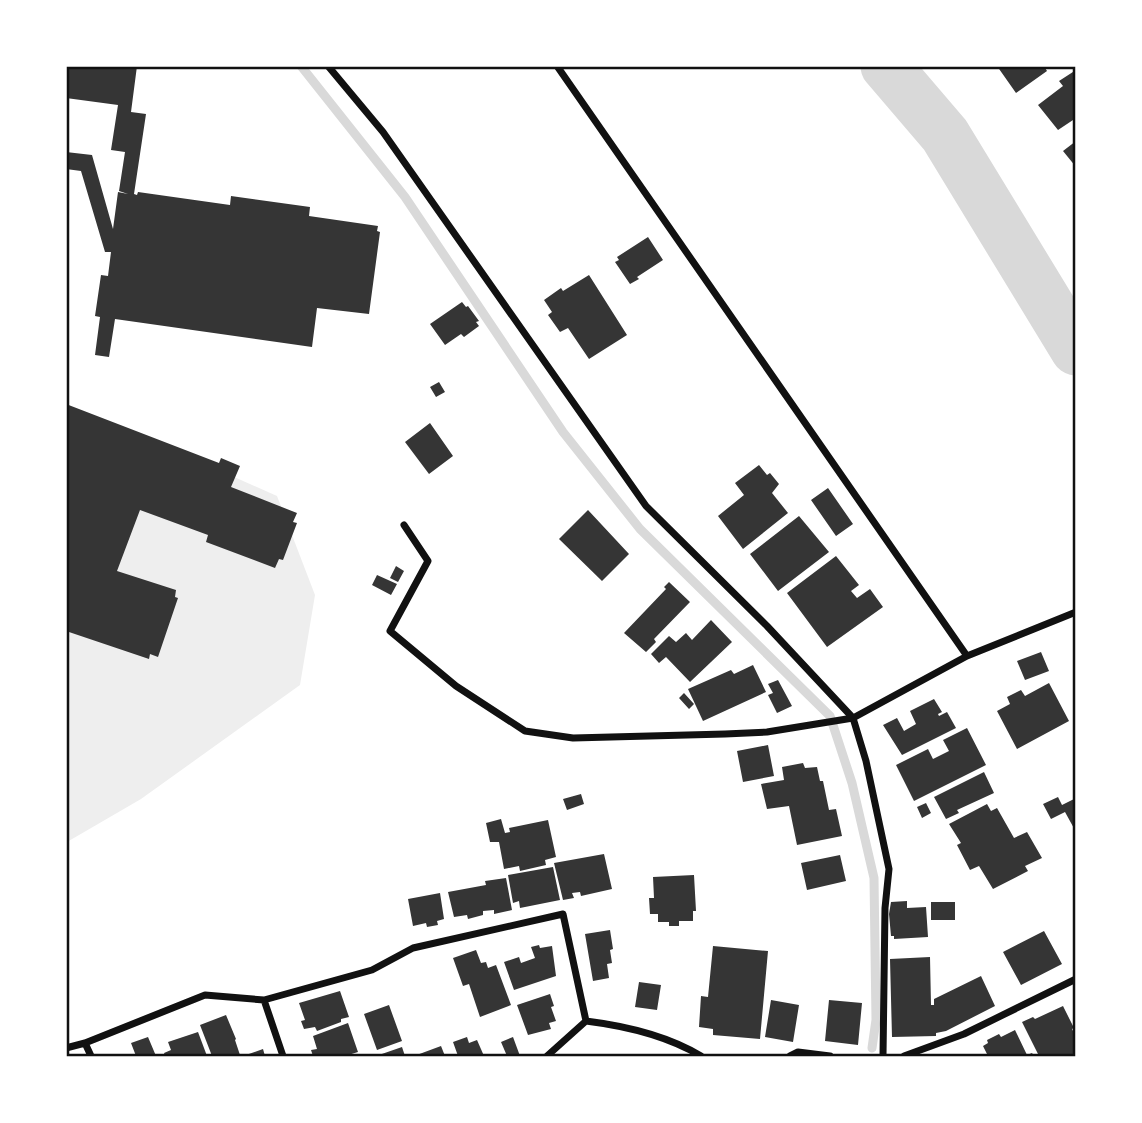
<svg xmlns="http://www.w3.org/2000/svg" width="1142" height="1123" viewBox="0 0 1142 1123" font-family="'Nunito Sans',sans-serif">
  <rect width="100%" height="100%" fill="#fff"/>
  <path fill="#eee" d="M156,442l121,54 38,99 -15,90 -159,114 -74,43v-393z"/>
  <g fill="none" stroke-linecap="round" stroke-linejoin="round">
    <path stroke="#d9d9d9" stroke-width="9" d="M301,66l104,131 158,235 77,97 190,187 22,67 22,95 2,142 -4,28"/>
    <path stroke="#d9d9d9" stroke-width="51" d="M886,66l59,69 131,215"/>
  </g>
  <path fill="#353535" d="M66,66h71l-6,46 15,2 -12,80 3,1 1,-3 92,13 1,-9 79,11 -1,9 69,10 -1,5 3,1 -11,82 -52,-6 -5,39 -197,-28 -6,38 -14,-2 5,-38 -5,-1 6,-41 7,1 3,-24h-6l-24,-81 -15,-2v-17l26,3 21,74 5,-37 10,2 -9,-3 6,-39 -14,-2 7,-45 -52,-7z
    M997,66h47l3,5 -31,22z
    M1076,70v48l-18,12 -20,-25 25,-19 -4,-5z
    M1076,141v26l-13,-16z
    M648,237l15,23 -26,17 2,2 -9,5 -15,-22 4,-2 -2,-3z
    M589,275l38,60 -38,24 -21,-31 -8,4 -12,-17 4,-3 -8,-12 17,-12 2,3z
    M462,302l4,5 2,-1 11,15 -3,1 3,4 -15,11 -3,-3 -16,11 -15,-21z
    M439,382l6,10 -9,5 -6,-10z
    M66,404l153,59 2,-5 19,8 -9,21 66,26 -4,9 4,1 -14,37 -4,-1 -4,9 -69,-26 2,-7 -68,-25 -23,61 59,19 -1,7 3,1 -20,59 -8,-3 -1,5 -83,-28z
    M430,423l23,33 -24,18 -24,-32z
    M759,465l8,10 3,-2 9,11 -7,9 16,20 -45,36 -25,-33 26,-21 -9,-12z
    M828,488l25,36 -17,12 -25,-36z
    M588,510l41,44 -27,27 -43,-42z
    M799,516l30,36 -51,39 -28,-37z
    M836,556l23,29 -8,6 6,7 13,-9 13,18 -56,40 -40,-54z
    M396,566l8,5 -6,11 -8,-4z
    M377,575l20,9 -6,11 -19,-10z
    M669,582l21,20 -36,37 2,3 -10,10 -22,-19 42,-44 -2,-2z
    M711,620l21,22 -42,40 -24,-25 -7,6 -8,-9 18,-18 7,6 10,-9 6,7z
    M1041,652l8,19 -24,9 -8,-19z
    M753,665l13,27 -63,29 -15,-32 43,-19 3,4z
    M778,680l14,26 -15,7 -9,-18 5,-2 -5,-9z
    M1049,683l20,38 -52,28 -20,-38 13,-7 -3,-7 14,-7 4,6z
    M684,693l10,11 -5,5 -10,-11z
    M934,699l8,13 -4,2 1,2 8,-4 9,16 -54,27 -19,-30 14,-7 7,13 12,-7 -6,-13z
    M967,728l19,37 -72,36 -18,-36 32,-16 5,10 16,-8 -6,-11z
    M768,745l6,31 -31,6 -6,-31z
    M803,763l2,5 12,-1 3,14h3l6,29 7,-1 6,27 -45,9 -8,-39 -22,3 -6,-25 23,-4 -2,-13z
    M984,772l10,21 -37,17 2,3 -13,6 -12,-22z
    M581,794l3,10 -17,6 -4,-11z
    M1058,797l4,8 14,-7v34l-11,-20 -14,7 -8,-15z
    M926,803l5,10 -9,5 -5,-11z
    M987,804l4,7 6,-3 17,30 13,-6 15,26 -17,8 3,5 -35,18 -14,-23 -9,4 -13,-25 4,-2 -12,-19z
    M501,819l4,14 5,-1 -1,-4 39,-8 8,37 -11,3 1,5 -26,6 -1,-5 -15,3 -5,-27h-9l-4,-19z
    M604,854l8,35 -31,7 -1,-4 -8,1 2,5 -11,2 -9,-37z
    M840,855l6,26 -39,9 -6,-27z
    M553,867l7,33 -40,8 -1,-7 -6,2 -5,-28z
    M694,875l2,36h-3v10h-14v5h-10v-4h-11v-8h-8l-1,-16h5l-1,-21z
    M506,878l6,32 -18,4v-4l-11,1v4l-15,4 -1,-4 -13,2 -6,-25 38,-7 -1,-4z
    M440,893l4,26 -7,2 1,4 -11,2 -1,-4 -13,3 -5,-27z
    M907,901v7l19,-1 2,30 -34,2v-3h-3l-2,-22 2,-12z
    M931,902h24v18h-24z
    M610,930l3,19 -3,1 2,13 -5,1 2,14 -16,3 -8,-47z
    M1044,931l18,33 -41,21 -18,-33z
    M539,945l1,3 12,-2 4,30 -42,14 -10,-28 15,-5 2,6 14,-5 -4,-11z
    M713,946l55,5 -8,88 -47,-4v-6l-14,-2 2,-31 7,1z
    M476,950l5,13 5,-1 2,6 8,-3 15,40 -31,12 -11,-33 -6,2 -10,-28z
    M930,957l1,48h3v-6l47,-23 14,30 -49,25 -10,2v3l-44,1 -2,-78z
    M639,982l22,3 -4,25 -22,-3z
    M340,991l9,26 -8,2v3l-24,9 -2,-4 -11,2 -3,-8 4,-1 -6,-17z
    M550,994l4,12 -3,1 5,14 -7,2 2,6 -23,6 -11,-30z
    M771,1000l28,5 -6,37 -28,-5z
    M829,1000l33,3 -4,42 -33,-4z
    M389,1005l13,36 -25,9 -13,-36z
    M1063,1006l11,22 -2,1 4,8v19h-37l-17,-34 11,-5 2,2z
    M226,1015l10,24 -1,1 5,15 -28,1 -12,-31z
    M348,1023l10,29 -13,4h-32l-2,-6 6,-1 -4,-13z
    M1015,1030l12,25 5,-2 2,3h-46l-5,-10 5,-3 -1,-3 12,-6 2,3z
    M198,1032l9,24h-42l-1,-3 7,-3 -3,-8z
    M148,1037l8,19h-20l-5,-13z
    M467,1037l2,6 8,-3 7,16h-26l-5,-14z
    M513,1037l7,19h-13l-6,-14z
    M441,1046l4,10h-31z
    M402,1047l3,9h-29z
    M263,1049l2,7h-22z"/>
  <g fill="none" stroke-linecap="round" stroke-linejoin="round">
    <path stroke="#111" stroke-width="7" d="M328,66l55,66 263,374 121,120 86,92 13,43 23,108 -4,39 -2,148
      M557,66l410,590
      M404,525l24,36 -38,70 66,55 69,45 48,7 152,-4 42,-2 86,-14 114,-62 109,-44
      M264,1000l19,56
      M586,1021c40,5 80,14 115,35
      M85,1043l6,13
      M66,1048l19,-5 120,-48 59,5 108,-30 41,-22 150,-34 23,107 -39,35
      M790,1056l8,-4 32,4
      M904,1056l60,-22 112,-55"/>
  </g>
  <rect width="1142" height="1123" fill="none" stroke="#ffffff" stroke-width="136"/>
  <rect x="68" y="68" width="1006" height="987" fill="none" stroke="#111" stroke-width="2.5"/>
</svg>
